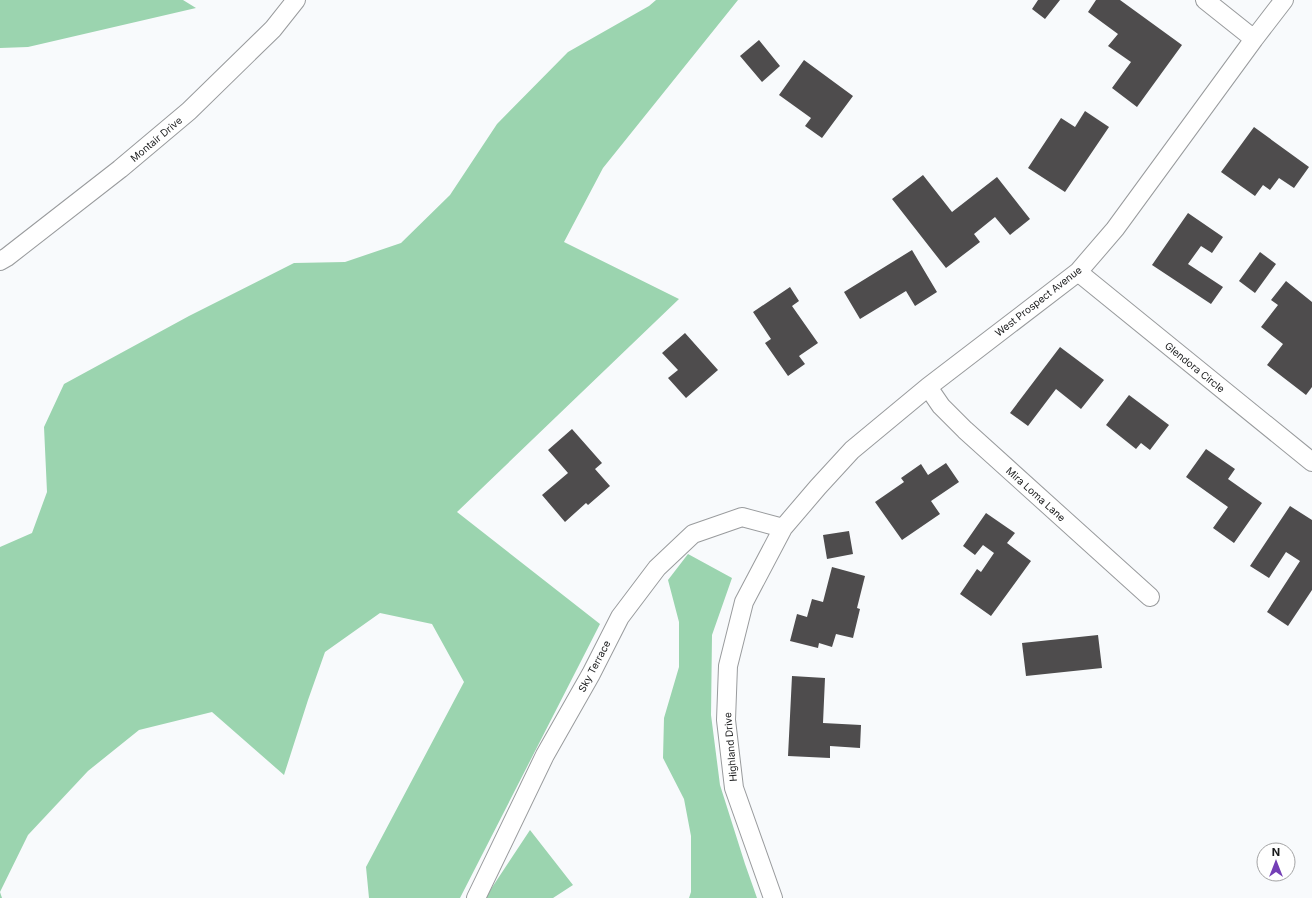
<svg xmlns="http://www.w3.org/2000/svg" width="1312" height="898" viewBox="0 0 1312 898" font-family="Inter,sans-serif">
  <rect width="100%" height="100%" fill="#f8fafc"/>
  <path fill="#9bd4af" d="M0,0h183l13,8 -168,39 -28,1z
    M656,0h82l-135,168 -39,74 115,57 -222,213 143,112 -140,274h-91l-3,-31 98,-185 -32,-58 -52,-11 -55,39 -17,48 -24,75 -72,-63 -73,18 -51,41 -60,64 -28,57 2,6h-2v-351l32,-14 15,-41 -3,-65 20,-43 125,-68 105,-53 51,-1 56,-19 49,-48 47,-71 71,-72 81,-46z
    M688,554l44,24 -20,57 -1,80 9,70 25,79 12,34h-68l2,-6v-56l-7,-37 -21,-41 1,-40 15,-51v-45l-11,-42z
    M530,830l43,55 -20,13h-68z"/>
  <path fill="#4e4c4d" d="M1038,0h22l-15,19 -13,-10z
    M1096,0h24l62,45 -45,62 -25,-19 19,-26 -23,-16 10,-12 -30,-22z
    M759,40l21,26 -18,16 -22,-26z
    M804,60l49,36 -31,42 -17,-12 6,-8 -32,-23z
    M1085,111l24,16 -44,65 -37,-24 33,-50 14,9z
    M1254,127l55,40 -15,21 -15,-10 -9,12 -7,-5 -8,11 -34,-24z
    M923,175l29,37 45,-35 33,42 -20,16 -15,-18 -21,17 6,8 -34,26 -54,-69z
    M1188,213l35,24 -11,16 -11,-7 -13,18 35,23 -12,17 -59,-39z
    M912,250l25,42 -22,14 -9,-15 -46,28 -16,-27z
    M1260,252l16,12 -21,29 -16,-12z
    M1286,281l26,21v85l-6,8 -39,-30 16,-21 -22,-17 17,-22 -7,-5z
    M790,287l9,14 -7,5 26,37 -19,13 6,8 -17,12 -23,-33 6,-4 -18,-27z
    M685,333l33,37 -32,28 -18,-20 10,-8 -16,-17z
    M1060,347l44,33 -23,29 -25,-20 -28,37 -18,-13z
    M1129,395l40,30 -19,25 -9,-7 -5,6 -30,-24z
    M572,429l30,34 -7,6 15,17 -22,19 -2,-2 -21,19 -23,-27 26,-22 -20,-23z
    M1206,449l29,20 -7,10 34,24 -28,40 -21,-15 15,-21 -42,-30z
    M946,463l13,19 -28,19 9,13 -38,26 -27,-38 29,-20 -3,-4 20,-14 7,11z
    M1290,506l22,14v70l-24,36 -21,-14 33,-51 -14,-9 -17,26 -19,-12z
    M986,513l29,20 -8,10 24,18 -40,55 -31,-22 17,-25 4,3 13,-19 -11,-8 -8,10 -12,-9z
    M849,531l4,23 -26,5 -4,-24z
    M832,567l33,9 -8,32 3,1 -7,29 -17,-4 -4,13 -13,-4 -1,5 -28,-7 7,-27 10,3 5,-18 11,3z
    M1098,635l4,33 -76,8 -4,-33z
    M792,676l33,2 -2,45 38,2 -1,23 -30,-2v12l-42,-2z"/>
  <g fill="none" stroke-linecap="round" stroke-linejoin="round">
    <g stroke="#999b9d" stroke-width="20">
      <path id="street" d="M1205,0l49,39
        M0,261l7,-4 113,-88 69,-58 84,-82 23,-29
        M1078,272l234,190
        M928,387l13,19 24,24 185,167
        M476,898l69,-143 46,-81 29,-57 37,-49 36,-34 49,-17 41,11
        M773,898l-39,-110 -8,-68 2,-54 16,-64 39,-74 35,-41 34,-37 76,-63 150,-115 37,-43 139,-190 30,-39"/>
    </g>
    <use href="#street" stroke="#fff" stroke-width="18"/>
  </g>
  <g text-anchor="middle" stroke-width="4" stroke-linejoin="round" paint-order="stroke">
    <g font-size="10" fill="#191a1b" stroke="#fff">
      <text transform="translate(156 139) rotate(-40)" y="4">Montair Drive</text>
      <text transform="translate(1038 301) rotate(-38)" y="4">West Prospect Avenue</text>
      <text transform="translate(1195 367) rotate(39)" y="4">Glendora Circle</text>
      <text transform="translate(1036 494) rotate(42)" y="4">Mira Loma Lane</text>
      <text transform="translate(594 666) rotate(-62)" y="4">Sky Terrace</text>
      <text transform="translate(730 747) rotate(-95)" y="4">Highland Drive</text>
    </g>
  </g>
  <g transform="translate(1276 862)"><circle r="19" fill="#ffffff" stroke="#a3a3a4"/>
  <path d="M0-3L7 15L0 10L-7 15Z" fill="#743fb6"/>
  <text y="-6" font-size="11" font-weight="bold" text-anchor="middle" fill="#191a1b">N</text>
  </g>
</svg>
